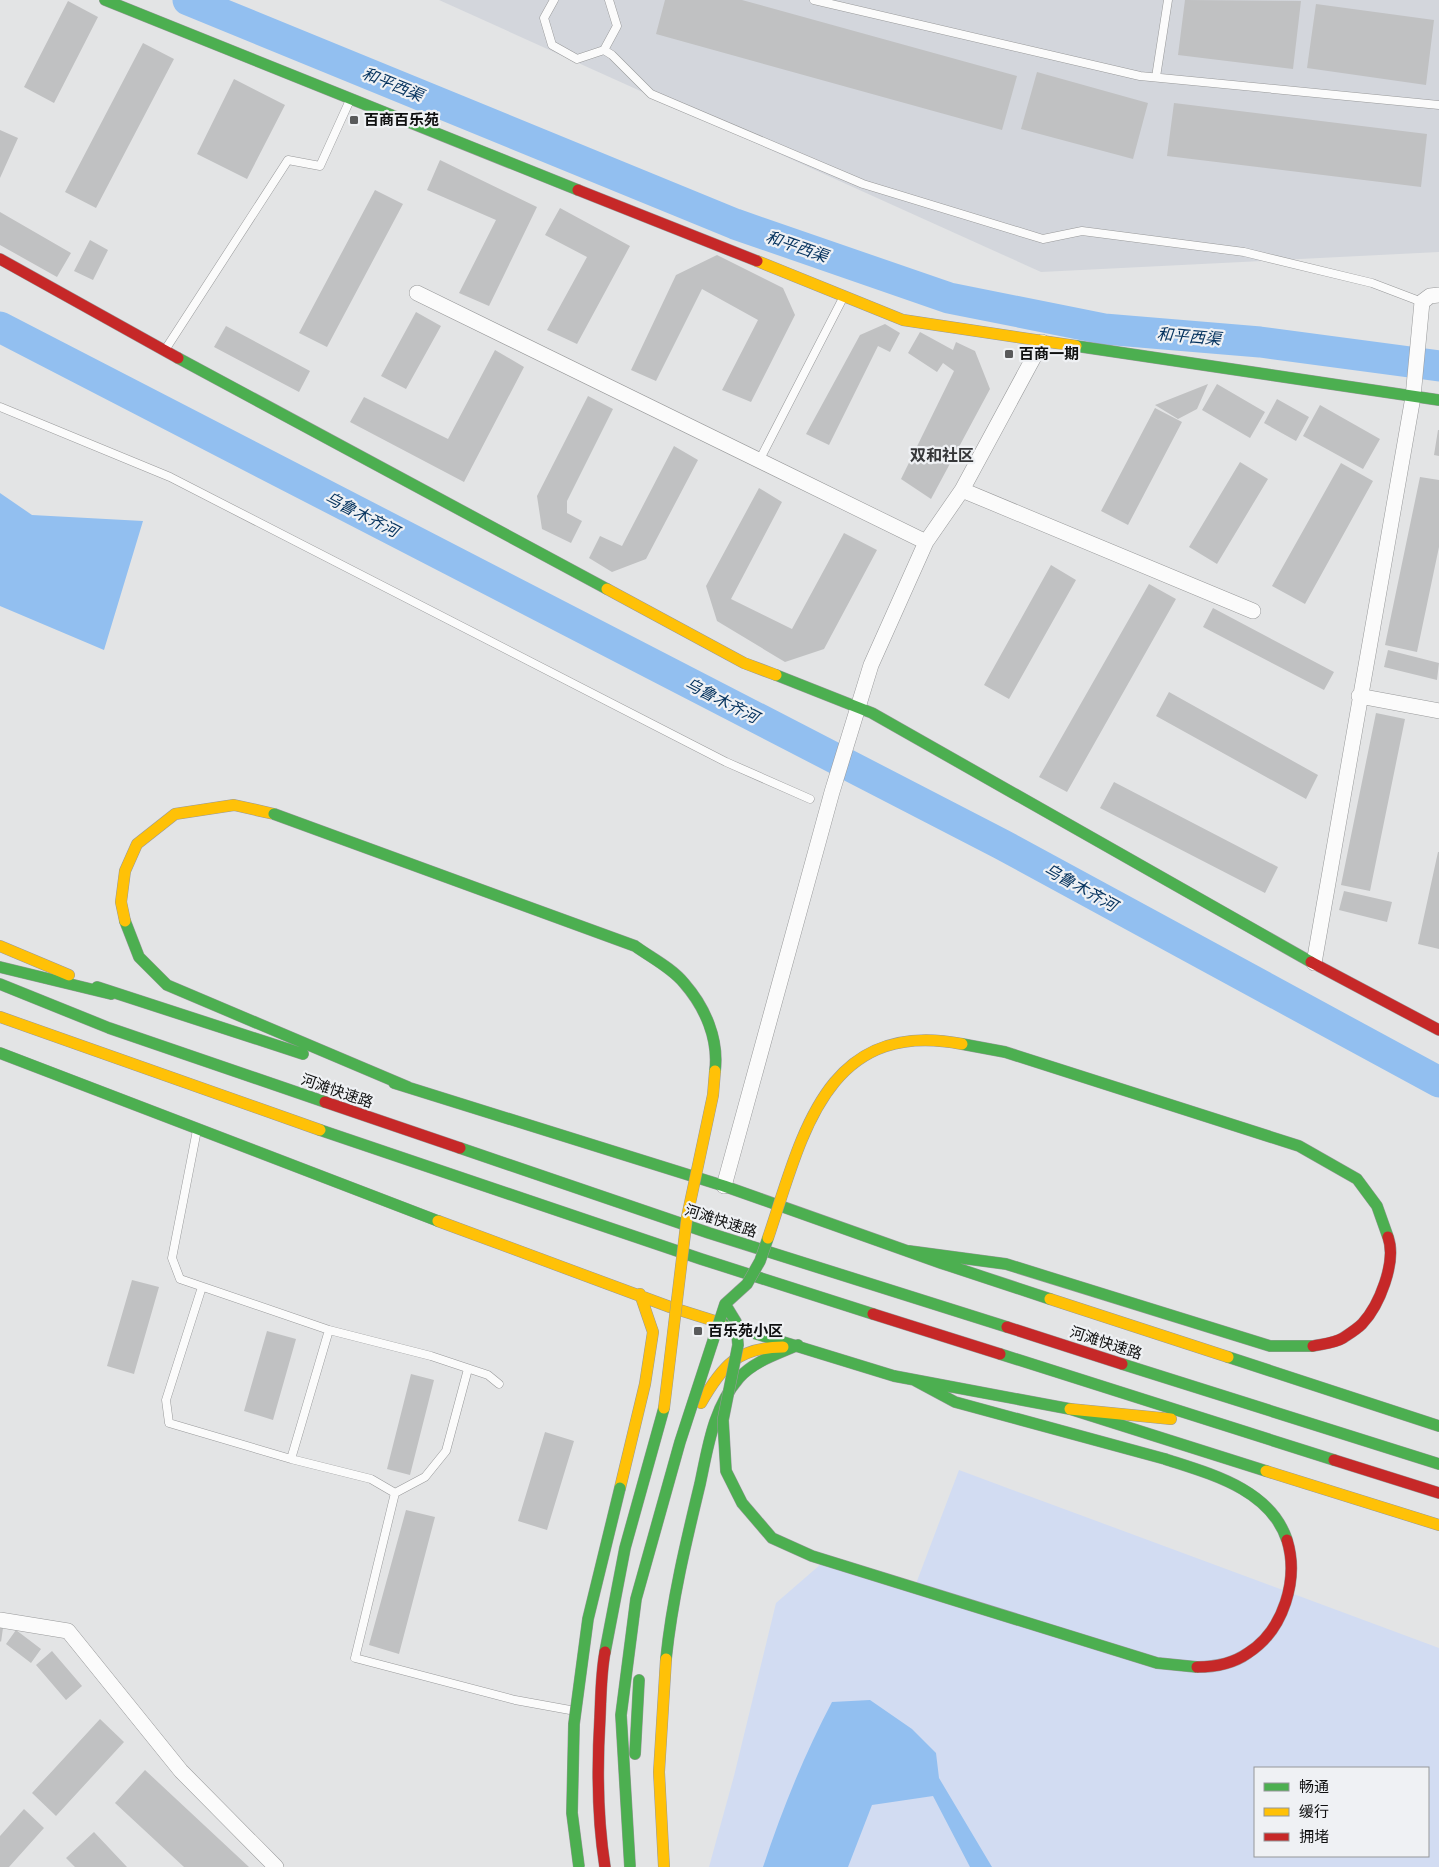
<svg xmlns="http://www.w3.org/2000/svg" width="1439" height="1867" viewBox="0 0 1439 1867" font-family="'Exo 2','Noto Sans SC',sans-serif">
  <rect width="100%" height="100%" fill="#e3e4e5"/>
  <path fill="#d3d6dc" d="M439,0h1000v252l-398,20z"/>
  <path fill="#d2dcf2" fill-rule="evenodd" d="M959,1470l480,178v219h-730l25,-91 42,-173 45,-39 93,25zM1255,1768h173v88h-173z"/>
  <path fill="#92bff0" d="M0,493l32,22 111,6 -39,129 -104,-44z
    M870,1700l42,29 24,24 3,25 53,89h-22l-37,-71 -61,9 -24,62h-85c19,-57 41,-112 69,-165z"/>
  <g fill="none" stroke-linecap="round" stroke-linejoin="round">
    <path stroke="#92bff0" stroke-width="31" d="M188,0l547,224 214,74 155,31 156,13 179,24
      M0,327l1001,517 438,238"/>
  </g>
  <path fill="#c0c1c2" d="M665,0h77l275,76 -15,54 -346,-96z
    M1185,0l116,1 -8,68 -115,-14z
    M68,1l30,16 -44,86 -30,-16z
    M1316,4l118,16 -8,65 -119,-17z
    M143,43l31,16 -78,149 -31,-16z
    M1037,72l111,31 -15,56 -112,-30z
    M234,79l51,26 -38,74 -50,-25z
    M1174,103l253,31 -6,53 -254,-31z
    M0,130l18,8 -18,40z
    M440,160l97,47 -48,99 -30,-13 37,-73 -69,-30z
    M375,190l28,14 -76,143 -28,-14z
    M560,208l70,38 -53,98 -30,-14 40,-73 -42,-22z
    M0,212l71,41 -14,24 -57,-32z
    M90,240l18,10 -15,30 -19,-9z
    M717,255l66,33 12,27 -44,87 -29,-12 36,-70 -56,-31 -46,92 -25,-11 45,-95z
    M416,312l25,14 -35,63 -25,-13z
    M885,324l15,9 -10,19 -12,-6 -49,99 -23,-11 54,-99z
    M226,326l84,45 -11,21 -85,-45z
    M920,332l33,18 3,-8 19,9 15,38 -59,110 -30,-20 53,-108 -11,-8 -6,9 -29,-19z
    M495,350l29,17 -60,115 -114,-60 14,-25 84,42z
    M1208,384l-11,25 -19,10 -23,-14z
    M1217,384l48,28 -15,26 -48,-28z
    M588,396l25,13 -46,92v12l15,8 -11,22 -29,-14 -5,-33z
    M1277,399l32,18 -13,24 -32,-18z
    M1320,405l60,34 -17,30 -60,-33z
    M1155,408l27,14 -54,103 -27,-14z
    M1438,430h1v26l-5,-1z
    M674,446l24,14 -52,99 -34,13 -23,-14 11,-22 22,10z
    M1240,462l28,17 -51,85 -28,-17z
    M1341,463l32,18 -68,123 -33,-18z
    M1420,477l19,3v67l-22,105 -32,-7z
    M759,488l23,14 -51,97 61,30 52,-96 33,17 -53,99 -39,13 -68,-41 -11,-35z
    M1051,565l25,15 -67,119 -25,-14z
    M1149,584l27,15 -109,193 -28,-15z
    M1213,608l121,64 -10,18 -121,-63z
    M1388,650l51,13 -2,17 -53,-13z
    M1169,692l149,83 -12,24 -150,-83z
    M1376,713l29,6 -35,172 -29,-6z
    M1114,782l164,85 -13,26 -165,-85z
    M1438,852h1v97l-21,-5z
    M1344,891l48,11 -5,20 -48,-12z
    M132,1280l27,7 -25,87 -27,-8z
    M267,1331l29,8 -23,81 -29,-9z
    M411,1374l23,6 -24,95 -23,-6z
    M545,1432l29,9 -27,89 -29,-9z
    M406,1510l29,7 -36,137 -30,-9z
    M0,1628h3l-2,14 -1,-1z
    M16,1630l25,19 -10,14 -25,-19z
    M52,1651l30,35 -16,14 -30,-35z
    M100,1719l24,23 -68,74 -24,-23z
    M145,1770l104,97h-65l-69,-64z
    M24,1809l20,19 -35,39h-9v-31z
    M94,1832l33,35h-52l-9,-9z"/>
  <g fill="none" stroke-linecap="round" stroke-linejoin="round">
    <g stroke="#98999a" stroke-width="9">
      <path id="lane" d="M554,0l-10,18 8,27 25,14 27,-9 13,-24 -8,-26
        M814,0l326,76 299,29
        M604,50l8,5 39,39 212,90 180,55 39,-8 162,21 128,31 50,19
        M1156,77l12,-77
        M165,350l123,-190 32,6 30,-66
        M0,407l170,70 556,285 84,37
        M759,461l84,-163
        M197,1130l-25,128 8,21 149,51 102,26 57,19 11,9
        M202,1287l-36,113 3,23 122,36 80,20 24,14 -40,165 160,42 55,10
        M291,1459l38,-129
        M395,1493l30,-16 21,-26 22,-82"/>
    </g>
    <g stroke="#98999a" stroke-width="16">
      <path id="street" d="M417,293l509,249
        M962,490l291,121
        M1359,696l80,15
        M1314,963l99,-566 9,-95 8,-6 9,-1
        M724,1186l108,-394 39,-127 55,-123 36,-52 80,-148
        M0,1620l68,11 113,140 95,96"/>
    </g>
    <g stroke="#98999a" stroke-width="12">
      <path id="fast" d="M105,0l473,190
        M1076,346l363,54
        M178,358l429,231
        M776,675l96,38 439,249
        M125,921l14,36 28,28 241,102
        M0,967l111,27
        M0,984l109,44 216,74
        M97,987l206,67
        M0,1053l438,168
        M394,1083l330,103 217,77 109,36
        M320,1130l381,129 172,55
        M460,1148l249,85 298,94
        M909,1251l97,13 264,82h43
        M721,1323l173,53 176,33 196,62
        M1000,1354l334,106
        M1228,1357l211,69
        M1122,1364l317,100
        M914,1380l41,22 210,57
        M605,1652l20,-104 39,-140
        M666,1659c6,-59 20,-117 34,-175 8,-37 13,-76 39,-106 15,-17 39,-24 59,-33
        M635,1754l4,-74"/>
    </g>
    <g stroke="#98999a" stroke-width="12">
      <path id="slow" d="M757,261l146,59 173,26
        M607,589l137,74 32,12
        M125,921l-4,-19 4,-31 12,-27 38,-30 59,-9 40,9
        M0,946l69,29
        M0,1017l320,113
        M438,1221l232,86 51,16
        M1050,1299l178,58
        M701,1403c21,-37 37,-56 82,-56
        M1070,1409l101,10
        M1266,1471l173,54
        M620,1488l25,-104 8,-52 -13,-38
        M664,1867l-5,-95 7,-113"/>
    </g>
    <g stroke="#98999a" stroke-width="12">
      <path id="jam" d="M578,190l179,71
        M0,259l178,99
        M1311,962l128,68
        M325,1102l135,46
        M873,1314l127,40
        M1007,1327l115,37
        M1334,1460l105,33
        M605,1652c-4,21 -4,43 -5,65 -3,50 -3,100 5,150"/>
    </g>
    <use href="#lane" stroke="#fbfbfb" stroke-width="8"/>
    <use href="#street" stroke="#fbfbfb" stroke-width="15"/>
    <use href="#fast" stroke="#4caf50" stroke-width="11"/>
    <use href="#slow" stroke="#ffc107" stroke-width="11"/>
    <use href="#jam" stroke="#c62828" stroke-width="11"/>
    <g stroke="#98999a" stroke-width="12" stroke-linecap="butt">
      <path id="fast-bridge" d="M274,814l361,132c15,11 37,22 49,37 21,24 35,56 31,88
        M962,1044l43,8 294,94 58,33 20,27 11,31
        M725,1304l11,18 2,23 -15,75 3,51 16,32 30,35 40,18 345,107 40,4
        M1165,1459c46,15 105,30 122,81
        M579,1867l-7,-54 2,-89 14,-105 32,-131
        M630,1867l-9,-152 15,-116 44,-157 45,-138 22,-20 13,-23 8,-23"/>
    </g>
    <g stroke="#98999a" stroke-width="12" stroke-linecap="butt">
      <path id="slow-bridge" d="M768,1238c34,-101 57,-221 194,-194
        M664,1408l23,-191 26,-122 2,-24"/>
    </g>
    <g stroke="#98999a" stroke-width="12" stroke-linecap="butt">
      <path id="jam-bridge" d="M1313,1346c9,-2 22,-3 30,-8 6,-4 14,-9 19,-14 17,-18 35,-62 26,-87
        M1197,1667c17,0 37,-4 51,-14 36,-23 51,-74 39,-113"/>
    </g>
    <use href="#fast-bridge" stroke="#4caf50" stroke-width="11"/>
    <use href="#slow-bridge" stroke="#ffc107" stroke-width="11"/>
    <use href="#jam-bridge" stroke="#c62828" stroke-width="11"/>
  </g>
  <g fill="#595a5b" stroke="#eff1f4" stroke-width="2">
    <rect x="349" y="115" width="10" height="10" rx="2.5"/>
    <rect x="1004" y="349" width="10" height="10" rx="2.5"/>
    <rect x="693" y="1326" width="10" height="10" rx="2.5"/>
  </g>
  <g text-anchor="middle" stroke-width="4.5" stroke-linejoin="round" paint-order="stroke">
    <g font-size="15" font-weight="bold" fill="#0f1010" stroke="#eff1f4" text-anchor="start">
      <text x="364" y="125">百商百乐苑</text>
      <text x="1019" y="359">百商一期</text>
      <text x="708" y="1336">百乐苑小区</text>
    </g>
    <g font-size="15" fill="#0f1010" stroke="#eff1f4">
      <text transform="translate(337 1091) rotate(19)" y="5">河滩快速路</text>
      <text transform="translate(721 1221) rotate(18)" y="5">河滩快速路</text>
      <text transform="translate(1106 1343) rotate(18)" y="5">河滩快速路</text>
    </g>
    <g font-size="16" font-style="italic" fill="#03315d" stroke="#eff1f4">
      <text transform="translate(393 84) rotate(22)" y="6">和平西渠</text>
      <text transform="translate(797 246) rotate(19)" y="6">和平西渠</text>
      <text transform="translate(1189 336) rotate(5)" y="6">和平西渠</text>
      <text transform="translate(362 514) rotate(27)" y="6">乌鲁木齐河</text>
      <text transform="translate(722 700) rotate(27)" y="6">乌鲁木齐河</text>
      <text transform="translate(1081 887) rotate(29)" y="6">乌鲁木齐河</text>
    </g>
    <g font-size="16" font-weight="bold" fill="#353638" stroke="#eff1f4">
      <text x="942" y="461">双和社区</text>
    </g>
  </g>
  <rect x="1254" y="1767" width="175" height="90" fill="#eff1f4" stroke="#959799"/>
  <rect x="1264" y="1783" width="25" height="8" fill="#4caf50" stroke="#959799"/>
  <text x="1299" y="1792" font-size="15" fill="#0f1010">畅通</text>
  <rect x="1264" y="1808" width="25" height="8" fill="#ffc107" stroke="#959799"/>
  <text x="1299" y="1817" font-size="15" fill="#0f1010">缓行</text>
  <rect x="1264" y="1833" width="25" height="8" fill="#c62828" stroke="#959799"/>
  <text x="1299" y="1842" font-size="15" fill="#0f1010">拥堵</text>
</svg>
